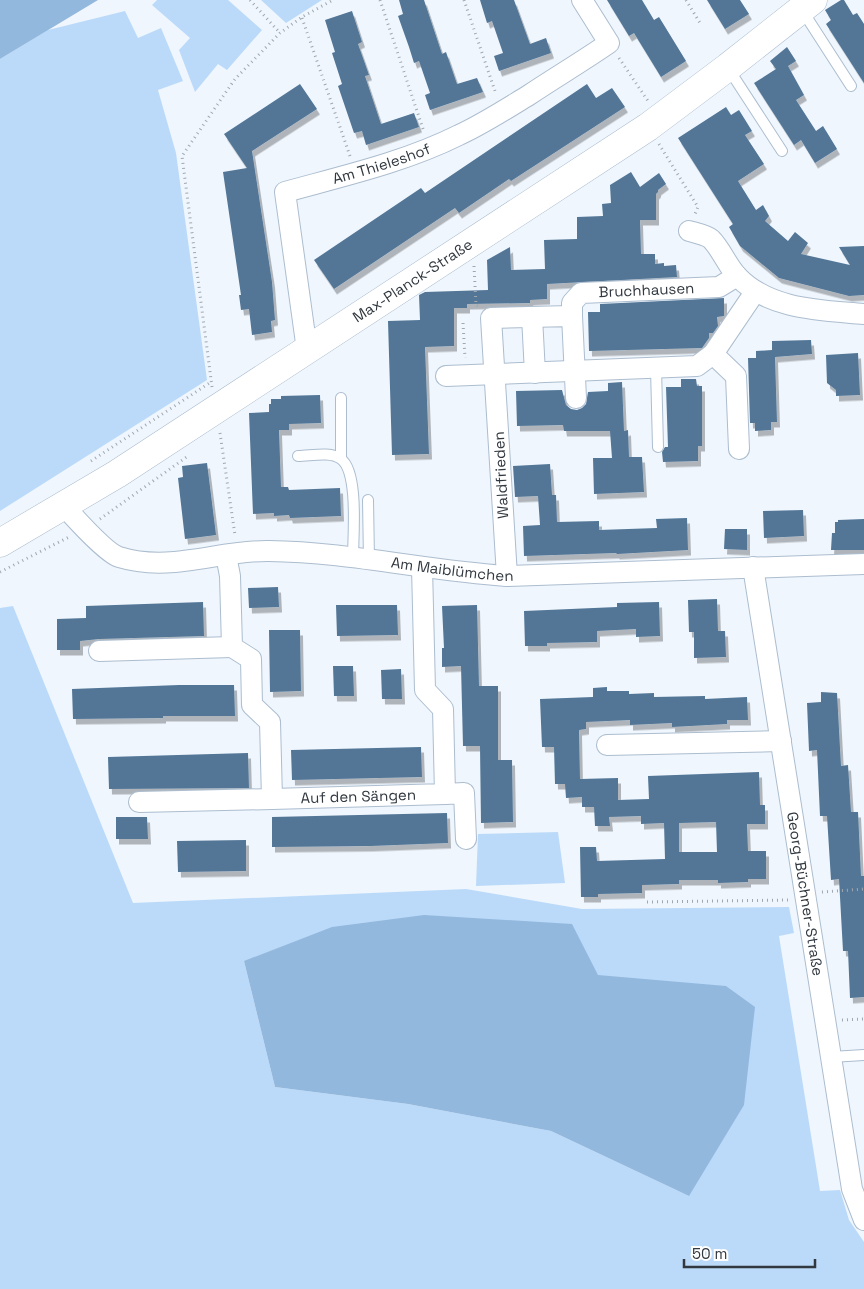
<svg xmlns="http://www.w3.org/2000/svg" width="864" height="1289" viewBox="0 0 864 1289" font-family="'Space Grotesk',sans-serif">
  <defs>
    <filter id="shadow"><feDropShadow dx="3" dy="5.5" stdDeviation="0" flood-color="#0004"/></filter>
  </defs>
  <rect width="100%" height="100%" fill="#eff6fd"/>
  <path fill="#bbdaf9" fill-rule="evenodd" d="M157,0h71l34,30 -35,40 -9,-6 -23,28 -16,-42 11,-12 -38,-33z
    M261,0h61l-36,23z
    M125,11l13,27 23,-10 22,53 -25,9 18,63 31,227 -207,131v-452l48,-29z
    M13,606l120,297 333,-14 116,20 207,-2 5,26 -15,3 41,255 20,-1 9,30 15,22v47h-864v-681zM244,961l445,235 -138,-65 -143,-27 -133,-17z
    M558,832l7,51 -89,3 2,-52z"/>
  <path fill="#93b8dd" d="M0,0h98l-98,59z
    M424,915l148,9 26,51 128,11 29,21 -11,98 -55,91 -138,-65 -143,-27 -133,-17 -31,-126 88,-34z"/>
  <path fill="#527697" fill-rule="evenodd" filter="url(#shadow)" d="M399,0h25l18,54 4,-2 11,32 20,-6 6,14 -53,18 -5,-15 5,-2 -11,-32 -5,2 -5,-16 -11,-31 5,-2z
    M480,0h34l16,44 16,-6 5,15 -52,18 -5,-15 9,-3 -11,-32 -5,2z
    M607,0h35l12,20 5,-3 27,44 -25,16 -27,-44 -5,3z
    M707,0h33l9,14 -24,15z
    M841,0h3l9,15 4,-2 7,11v59l-38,-59 5,-4 -6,-10z
    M352,11l10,31 -4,2 11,31 -4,1 16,48 33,-11 5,14 -53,18 -4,-14 -8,2 -16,-47 4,-2 -10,-31 3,-1 -10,-32z
    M787,47l9,14 -8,5 16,29 -8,5 20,31 7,-5 14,23 -22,14 -14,-23 -7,5 -40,-62 22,-14 -6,-8z
    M300,84l17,25 -65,42 20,131 3,38 -4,1 1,11 -20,3 -3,-26 -8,1 -2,-15h2l-18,-123 24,-4 -23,-34z
    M587,84l9,14 16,-10 13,19 -114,74 -2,-2 -50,34 -4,-5 -121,81 -20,-29 107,-72 4,5z
    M726,107l5,8 8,-5 13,21 -7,4 19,29 -26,17 18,29 7,-5 6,11 -4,5 23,20 7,-9 13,11 -7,11 49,11 -11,-18 25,-1v49l-15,1 -70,-18 -39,-32 -11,-19 4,-3 -55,-86z
    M631,172l9,15 19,-14 7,11 -8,6v2l-2,2v26h-16l1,34h14v10l9,-1v3l12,-1 1,12 -130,7v15l-17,1v3l-63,1v4h-13v38l-29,1 4,107 -37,1 -4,-134 32,-1 -1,-25 6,-3 63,-2 -1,-30 23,-13 1,23 34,-1 -1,-29 33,-1v-22l26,-1 -1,-12 9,-1 -1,-18z
    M724,298v18l-7,1 1,9 -5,7h-4v5l-7,10 -113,3 -1,-39h12v-8z
    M811,340l1,14 -37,3 2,65h-6v8l-16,1v-8h-5l-2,-65h8v-7l16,-1v-9z
    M858,353l2,42 -24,1v-6l-9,-7 -1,-28z
    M681,379h15l1,7h5v60h-4v15l-35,1 -1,-10 3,-5h3l-2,-60h15z
    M622,382l2,49 4,-1 1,27h13l2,35 -50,2 -1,-36h19l-2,-27h-46l-1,-6 -46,1 -1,-35 46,-1 4,15 5,4 6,1 5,-2 4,-4 2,-12 20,-1v-8z
    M320,395l1,28 -32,1v6h-10l2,57h7l1,3 51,-2 1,28 -51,2 -1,-3 -15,1v-3l-21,1 -4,-101 20,-1v-8h2v-5h10v-3z
    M207,463l9,72 -31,4 -7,-61 5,-1 -1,-11z
    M550,464l2,31h4l1,27 42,-1v9l58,-2 -1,-9 31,-1 1,32 -71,4 -1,-1 -92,3 -1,-30 17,-1 -2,-29 -23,1 -2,-31z
    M803,510l1,26 -40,2 -1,-27z
    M864,519v31h-33l1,-17h3v-11h3v-2z
    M725,529h22v21l-23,-1z
    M278,587l1,20 -30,1 -1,-20z
    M717,599l1,32h7l1,26 -32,1v-26h-5l-1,-32z
    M203,602l1,34 -105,3 -19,2v9h-23v-31l29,-1v-12z
    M659,602l1,34 -24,1v-8l-39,2v11l-50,1v3h-22l-1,-35 93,-4v-4z
    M336,605h61l1,30 -61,1z
    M477,605l2,81h19v74h14l1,62 -32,1 -1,-77h-17l-2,-80 -19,1v-19h2l-2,-42z
    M269,630h31l1,61 -31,1z
    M333,666h20l1,30h-20z
    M401,669l1,30h-20l-1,-29z
    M179,685h55l1,31h-72v2l-90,1 -1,-30z
    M607,687v4h22v3l25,-1v4l51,-1v3l42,-2 1,23h-21v4l-55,3v-4l-42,2v-5l-44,2v7l-7,1 1,49 38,-1v22l31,-1 -1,-23 111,-4 1,33h5v19h-18l1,27h18v28h-18v3l-30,1v-3h-39v4l-37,1v8l-44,1v3h-17l-1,-50h16l1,14 68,-2 -1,-36 -23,1v-8l-32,1 1,9h-15l-1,-19h-12v-10l-16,1 -1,-14h-10l-1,-37h-12l-2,-48 53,-2v-9zM716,822l1,30h-38v-29z
    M821,692l16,1 4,73 7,-1 3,47h7l3,64h3v121l-14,1 -2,-47h-5l-4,-72 -8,1 -4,-64h-7l-3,-66 -8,1 -2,-48 14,-1z
    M421,747l1,30 -130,3 -1,-30z
    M248,753l1,35 -140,1 -1,-32z
    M447,813l1,30 -78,3 -98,1v-30z
    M116,817h31l1,22h-32z
    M246,840v31l-68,1 -1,-31z"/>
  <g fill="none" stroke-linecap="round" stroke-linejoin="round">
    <g stroke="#acbdcf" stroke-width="12">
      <path id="lane" d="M802,10l49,76
        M728,68l54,83
        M656,368l2,79
        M298,456c13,0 32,-5 43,3 18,13 12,78 12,99
        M341,459v-61
        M368,500l1,60
        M831,1057l33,-2"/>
    </g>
    <g stroke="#acbdcf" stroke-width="22">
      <g id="street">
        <path d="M689,231c7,2 17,4 22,8 11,11 16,27 27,38 32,33 83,33 126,37"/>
        <path id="s1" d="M572,316v-13l9,-10 138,-6 18,-11"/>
        <path d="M532,317l3,56"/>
        <path id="s2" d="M307,350l-22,-158c58,-16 120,-30 174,-57 24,-11 47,-26 70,-40 27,-18 54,-34 80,-52l-27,-43"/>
        <path d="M713,354l23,22 3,73"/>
        <path d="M446,376l251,-10 16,-12 42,-62"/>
        <path id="s3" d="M64,506c10,11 42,47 55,51 52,16 99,-7 150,-6 80,1 159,20 238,25l357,-12"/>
        <path id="s4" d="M226,555l4,21 2,71 19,12 1,46 18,17 2,77 173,-5 -2,-85 -18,-19 -3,-123"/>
        <path id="s5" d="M753,567l99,622 12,31"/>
        <path d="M507,576l-16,-258 81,-2 4,82"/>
        <path d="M99,651l133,-4"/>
        <path d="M607,745l174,-4"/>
        <path d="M445,794l19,-1 2,46"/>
        <path d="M139,802l133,-3"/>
      </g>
    </g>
    <g stroke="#acbdcf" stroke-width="29">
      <g id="secondary">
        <path id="s6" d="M0,543l117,-69 531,-347 80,-60 85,-67"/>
      </g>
    </g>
    <path stroke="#a0a7ae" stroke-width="3" stroke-dasharray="1 4" stroke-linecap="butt" d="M250,0l30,33
      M380,0l44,132
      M464,0l32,94
      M686,0l14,23
      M302,18l48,138
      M619,58l29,43
      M659,144l39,63 -3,7
      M474,266l2,39 2,1
      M463,323l2,35
      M212,387l-30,-231 53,-77 45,-46 22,-16 31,-17
      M220,433l15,102
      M91,461l120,-79
      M100,519l88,-63
      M0,572l69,-35
      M822,892l42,-3
      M647,902l142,-2
      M842,1020l22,-1"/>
    <use href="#lane" stroke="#fff" stroke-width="10"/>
    <use href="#street" stroke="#fff" stroke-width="20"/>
    <use href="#secondary" stroke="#fff" stroke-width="28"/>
  </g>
  <g text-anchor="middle" stroke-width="5" stroke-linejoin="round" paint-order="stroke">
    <g font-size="15" fill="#31383f" stroke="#fff">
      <text dy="5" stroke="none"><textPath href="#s2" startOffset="260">Am Thieleshof</textPath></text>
      <text dy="5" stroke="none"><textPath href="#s6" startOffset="489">Max-Planck-Straße</textPath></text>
      <text dy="5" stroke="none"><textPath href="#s1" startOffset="92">Bruchhausen</textPath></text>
      <text transform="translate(501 475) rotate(-93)" y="5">Waldfrieden</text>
      <text dy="5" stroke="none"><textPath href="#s3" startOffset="411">Am Maiblümchen</textPath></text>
      <text dy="5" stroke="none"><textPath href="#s4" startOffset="349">Auf den Sängen</textPath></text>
      <text dy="5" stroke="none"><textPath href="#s5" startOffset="331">Georg-Büchner-Straße</textPath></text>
    </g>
  </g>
  <path d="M684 1259v8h131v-8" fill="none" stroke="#31383f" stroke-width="2.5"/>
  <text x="692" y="1259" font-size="15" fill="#31383f" stroke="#ffffff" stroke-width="4" paint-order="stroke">50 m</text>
</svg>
